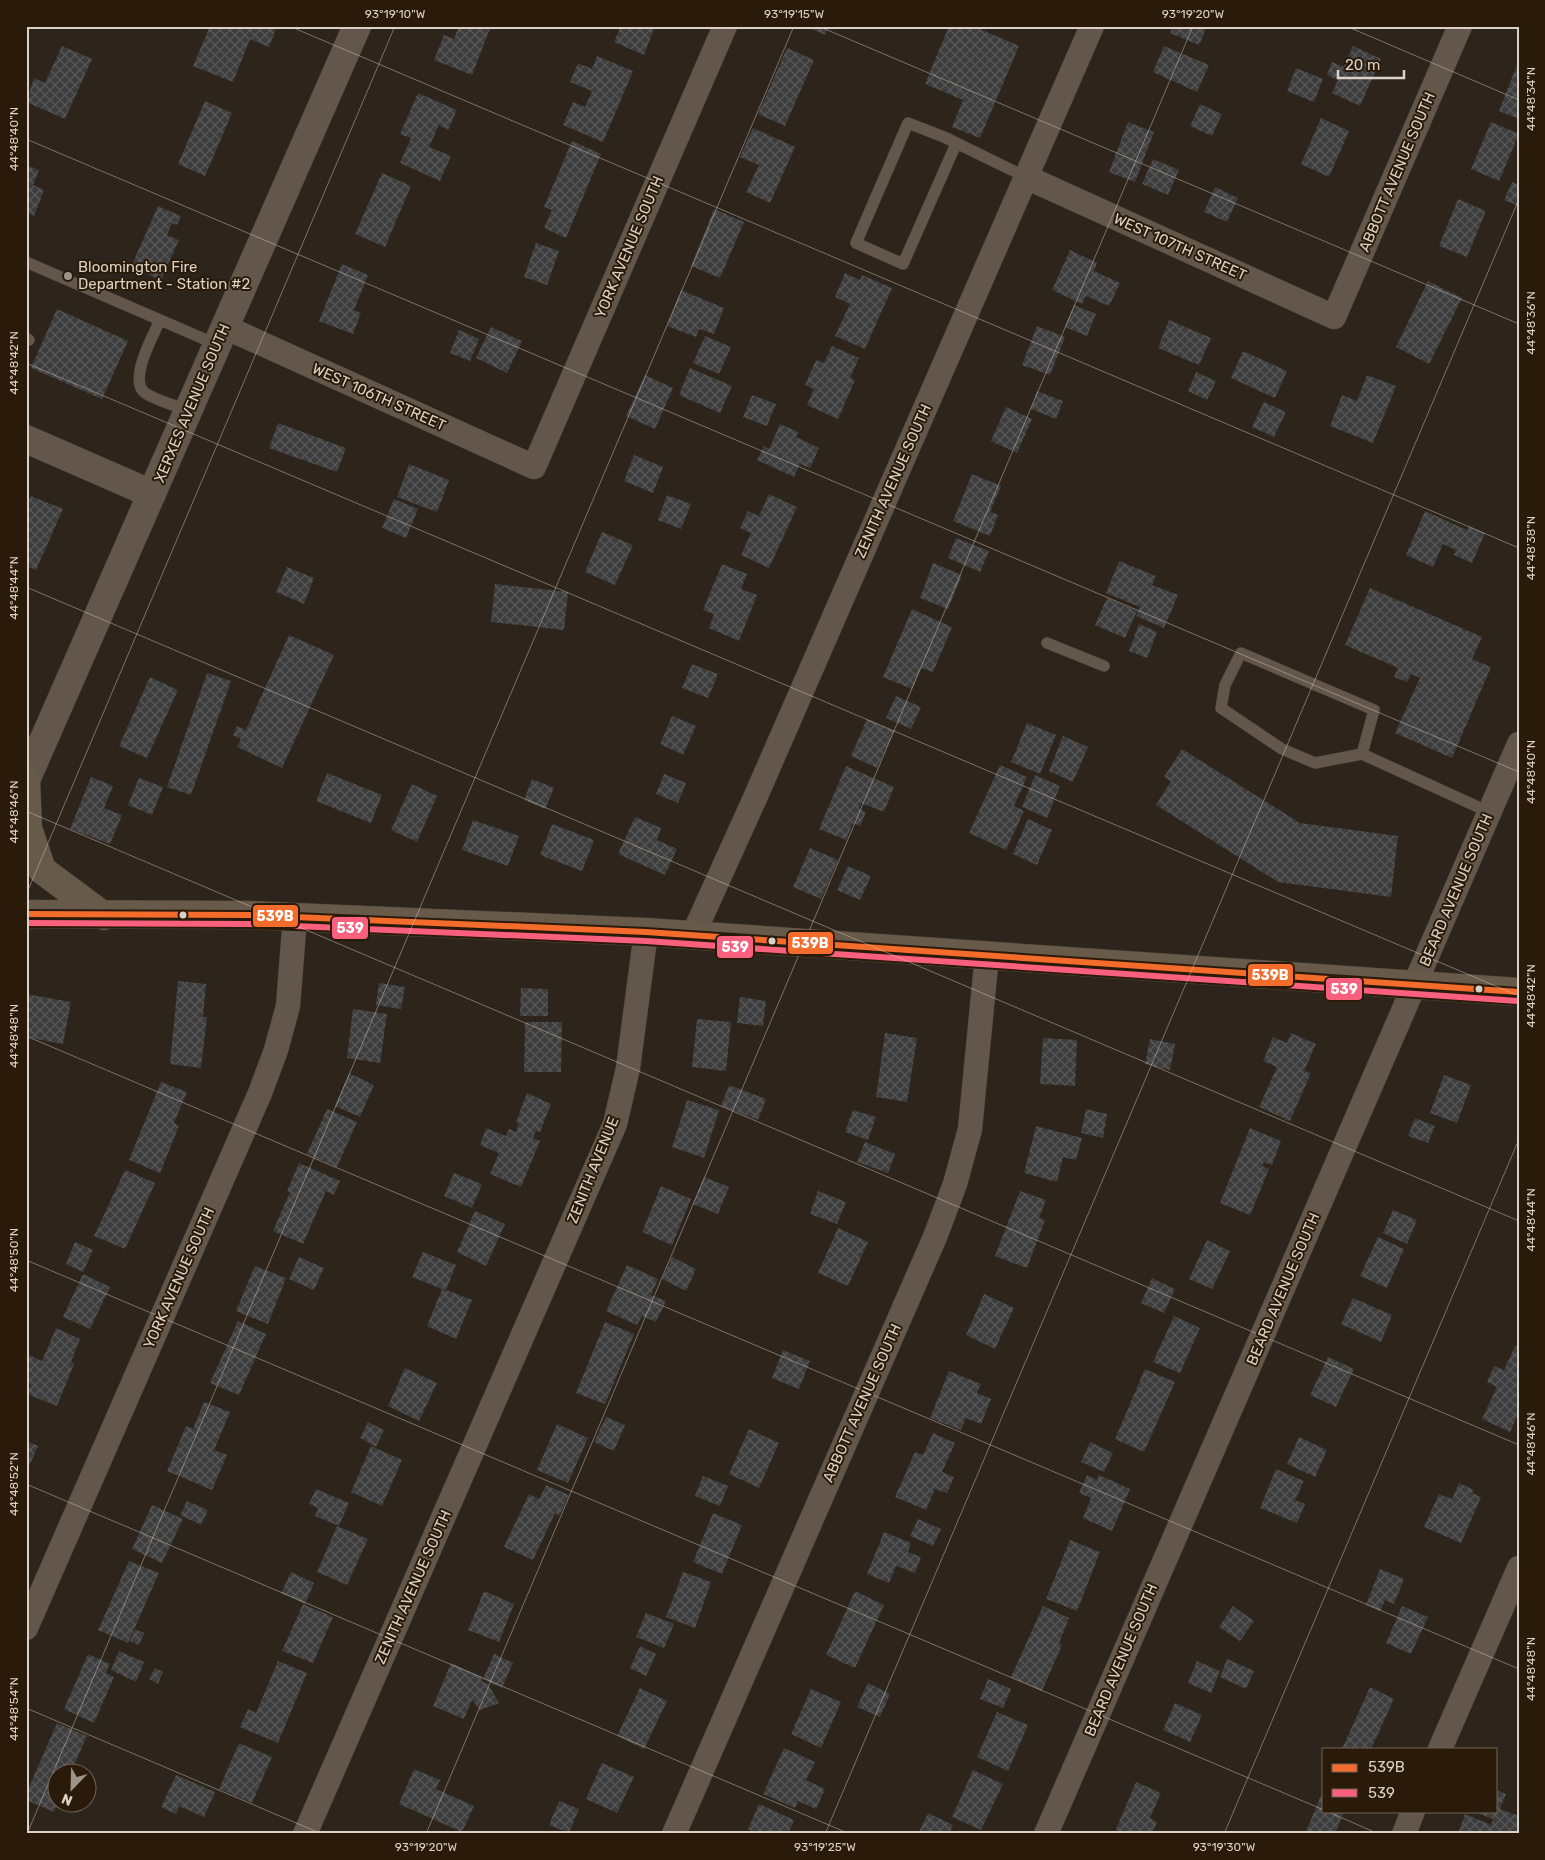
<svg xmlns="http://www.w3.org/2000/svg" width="1545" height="1860" viewBox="0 0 1545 1860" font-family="Rubik,sans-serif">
  <defs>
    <pattern id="building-cross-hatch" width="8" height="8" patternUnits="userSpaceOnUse" patternTransform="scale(1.25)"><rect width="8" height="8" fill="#3d3d3d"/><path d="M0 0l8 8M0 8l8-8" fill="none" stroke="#585858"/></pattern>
  </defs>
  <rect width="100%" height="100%" fill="#2d241b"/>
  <path fill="url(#building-cross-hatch)" d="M210,26h66l1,1 -8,20 -19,-8 -17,43 -40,-16z
    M459,26h32l-19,49 -38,-15 10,-25 10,4z
    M621,26h34l-11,29 -30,-13z
    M805,26h24l-4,9z
    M949,26h24l46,20 -39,92 -28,-11 11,-27 -38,-16z
    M1173,26h34l-8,19 -29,-12z
    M62,46l30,13 -27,60 -39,-17 8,-24 11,5z
    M1164,46l45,19 -12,27 -44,-20z
    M1353,46l28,13 -21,47 -28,-13 6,-13 -11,-5 5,-13 12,5z
    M787,48l27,12 -29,66 -27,-12z
    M597,56l36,15 -30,71 -40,-17 10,-23 12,5 7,-16 -22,-9 8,-19 14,6z
    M1519,60v59l-20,-8z
    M1296,68l27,11 -9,23 -27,-11z
    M418,93l39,17 -9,20 -9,-5 -10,22 22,9 -11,25 -40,-18 11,-25 -11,-4z
    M205,101l27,12 -27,63 -27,-12z
    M1200,104l22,10 -10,22 -22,-10z
    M1321,118l28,13 -20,46 -28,-13z
    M1128,122l26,10 -19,50 -26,-10z
    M1491,122l28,12 -20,47 -28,-12z
    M753,128l42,19 -25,56 -24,-11 13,-27 -19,-8z
    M572,141l29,13 -35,84 -22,-10 8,-18 -8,-3z
    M1153,159l26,11 -11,25 -26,-11z
    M26,165l13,5 -6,15 11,5 -10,26 -8,-4z
    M382,173l29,13 -26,61 -30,-13z
    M1512,182l7,3v21l-15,-6z
    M1215,187l23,11 -11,24 -23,-10z
    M1458,199l28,12 -19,46 -28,-11z
    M158,206l23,10 -4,9 -5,-2 -5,12 12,5 -18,40 -30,-13z
    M714,209l30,13 -24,56 -29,-12z
    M536,243l23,8 -12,34 -23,-8z
    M1070,250l27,13 -3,8 26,12 -11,23 -23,-10 -4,8 -30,-14z
    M342,264l26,11 -14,35 7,3 -8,21 -34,-13z
    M845,273l15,7 2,-5 30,13 -27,61 -30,-13 15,-32 -15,-7z
    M1428,281l34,17 -33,66 -33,-17z
    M681,290l43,18 -10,26 -15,-5 -3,8 -29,-11z
    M1074,305l22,9 -9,22 -22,-9z
    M57,309l71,32 -26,58 -71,-31z
    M1169,320l42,18 -12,27 -41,-17z
    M1037,326l28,11 -15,38 -28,-10z
    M491,327l31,14 -15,32 -31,-15z
    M459,330l20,9 -9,22 -20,-8z
    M705,336l26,11 -12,27 -26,-11z
    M832,346l27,12 -9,20 5,2 -17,39 -31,-14 7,-16 -9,-4 11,-25 8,3z
    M1243,351l44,20 -12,27 -44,-20z
    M690,368l42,18 -12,27 -41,-18z
    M1196,372l20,9 -9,19 -19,-9z
    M645,375l28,13 -18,41 -29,-13z
    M1367,375l29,11 -23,57 -43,-17 12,-31 15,6z
    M1037,391l26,10 -7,18 -25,-10z
    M752,395l24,9 -9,22 -24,-9z
    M1264,402l22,10 -12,25 -22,-10z
    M1006,407l26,12 -15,34 -26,-12z
    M278,423l68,25 -9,24 -68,-24z
    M780,424l18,8 -2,5 23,11 -9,20 -10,-4 -6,13 -37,-17 7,-14 5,3z
    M634,455l29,12 -10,26 -29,-12z
    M409,464l40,16 -12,32 -40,-15z
    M972,474l29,12 -11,26 8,3 -8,21 -37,-15z
    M769,494l28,13 -28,61 -28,-13 10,-22 -11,-5 8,-17 11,5z
    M667,495l24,9 -10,25 -23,-9z
    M31,496l32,13 -27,61 -10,-4v-60z
    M394,499l24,10 -12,29 -24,-10z
    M1425,511l42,19 2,-4 16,7 -13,30 -18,-8 2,-5 -13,-6 -10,23 -27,-12z
    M602,532l31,13 -18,40 -30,-13z
    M956,538l33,13 -9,21 -32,-14z
    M1119,561l37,15 -4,9 26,10 -14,33 -28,-12 4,-9 -34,-14z
    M933,563l29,12 -14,34 -28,-11z
    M722,564l25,10 -6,15 16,6 -18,46 -30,-13 5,-14 -11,-4z
    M287,567l27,11 -10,26 -28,-12z
    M495,584l73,8 -4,38 -73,-8z
    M1370,588l112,49 -10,22 19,8 -39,91 -57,-25 25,-55 -9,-4 -4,8 -13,-5 4,-9 -53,-23z
    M1107,598l30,13 -12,27 -30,-13z
    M912,609l40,18 -19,45 -12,-4 -9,21 -29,-12z
    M1139,624l18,8 -10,26 -18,-7z
    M289,635l45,20 -52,113 -45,-21 4,-8 -8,-4 4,-9 9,4z
    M692,664l26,10 -10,24 -26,-10z
    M207,673l24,8 -40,114 -24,-8z
    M150,677l28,13 -31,68 -28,-12z
    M896,696l25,11 -10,22 -25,-11z
    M672,716l24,10 -13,29 -23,-11z
    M867,719l27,12 -17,37 -26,-12z
    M1027,723l29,12 -16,39 -29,-12z
    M1063,736l25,11 -15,35 -24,-11z
    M1182,749l118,74 98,13 -7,61 -113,-15 -122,-77 15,-24 -7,-4z
    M1000,765l27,12 -13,29 10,5 -18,39 -37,-17z
    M846,766l48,21 -10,25 -23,-9 -2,6 7,3 -6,14 -7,-3 -7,17 -27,-11z
    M327,773l55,22 -11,28 -55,-22z
    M664,774l22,9 -8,20 -22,-9z
    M1035,775l25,11 -13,32 -25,-11z
    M91,777l22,9 -9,22 18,7 -12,29 -40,-15z
    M139,778l24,9 -11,28 -24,-10z
    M532,779l22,9 -9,21 -21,-9z
    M412,784l25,12 -20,46 -26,-12z
    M635,817l26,11 -4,12 20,9 -12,26 -47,-21z
    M1028,819l24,11 -15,35 -24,-11z
    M473,820l46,16 -11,30 -46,-16z
    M552,824l42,16 -12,31 -42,-16z
    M810,848l28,12 -17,39 -28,-12z
    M848,866l23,10 -11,24 -23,-10z
    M178,981l28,3 -3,33h4l-6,51 -31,-4z
    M379,983l26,4 -4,22 -25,-4z
    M521,988l27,1v27h-28z
    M26,994l45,8 -8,42 -37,-7z
    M740,997l26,4 -3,25 -26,-3z
    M353,1009l34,5 -7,49 -33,-5z
    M697,1019l34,3 -5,49 -34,-4z
    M525,1022h37l-1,50h-37z
    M885,1033l32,5 -10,64 -31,-5z
    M1291,1033l25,11 -12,27 7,2 -21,48 -31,-14 18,-40 -14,-6 10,-24 14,6z
    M1043,1038l34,2 -2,46 -35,-2z
    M1150,1039l25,5 -5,26 -25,-6z
    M349,1073l25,12 -14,32 -25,-11z
    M1444,1075l27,10 -14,38 -27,-10z
    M161,1082l26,10 -13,31 5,3 -19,47 -31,-13z
    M729,1085l37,14 -8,21 -37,-14z
    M527,1093l24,11 -11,28 -4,-1 -3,7 7,3 -19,46 -31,-13 9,-21 -19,-8 6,-17 20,8 3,-7 7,3 3,-9 -3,-1z
    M687,1100l32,10 -15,48 -32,-11z
    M327,1109l30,13 -20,45 -30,-13z
    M1086,1109l21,5 -4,24 -22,-5z
    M853,1110l23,7 -8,23 -23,-8z
    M1415,1118l20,8 -7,17 -20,-7z
    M1036,1126l46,12 -6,22 -13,-3 -6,25 -33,-9z
    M1250,1128l31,13 -9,24 -8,-3 -2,4 7,3 -19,46 -30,-12z
    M865,1142l30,12 -7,19 -31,-11z
    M299,1163l41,18 -6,14 -8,-4 -23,53 -30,-13 17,-39 -3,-1z
    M125,1170l30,13 -30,66 -31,-13z
    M454,1173l28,11 -10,24 -28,-12z
    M704,1177l25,10 -11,27 -25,-10z
    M661,1186l30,13 -19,46 -30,-13z
    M818,1191l28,11 -9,22 -27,-10z
    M1020,1191l26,9 -7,18 6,2 -18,48 -32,-12z
    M1393,1210l24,10 -10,24 -24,-11z
    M475,1211l30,13 -19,42 -29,-14z
    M838,1228l30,14 -20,44 -30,-13z
    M1378,1237l26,12 -17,39 -27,-12z
    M1207,1240l23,11 -18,38 -23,-10z
    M75,1242l18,8 -10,22 -17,-8z
    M423,1252l33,13 -10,25 26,10 -16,39 -29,-13 15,-37 -30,-12z
    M299,1257l25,11 -10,22 -25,-11z
    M672,1257l24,12 -10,22 -24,-12z
    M627,1265l31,14 -7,16 15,6 -10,21 -14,-6 -5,9 -31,-14z
    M255,1266l31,12 -18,46 -32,-13z
    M83,1274l27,13 -20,42 -27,-12z
    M1152,1278l23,11 -11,24 -23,-10z
    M984,1294l30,14 -19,41 -29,-14z
    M1353,1298l39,17 -11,27 -40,-18z
    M1174,1316l26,12 -20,45 -27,-11z
    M238,1321l28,13 -27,61 -29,-12z
    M605,1322l29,12 -29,70 -29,-11z
    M56,1328l24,11 -9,23 3,2 -17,42 -30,-12 4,-9 -5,-2 2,-28 14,6z
    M1515,1346l4,1v65l-9,20 -28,-13 15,-32 -10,-5 7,-16 10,4z
    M783,1350l27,11 -11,28 -27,-11z
    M1328,1357l26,12 -18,38 -26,-12z
    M405,1368l32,15 -18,38 -31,-15z
    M1145,1369l30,13 -31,70 -29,-13z
    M949,1371l32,13 -4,9 14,6 -10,25 -15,-6 -5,12 -31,-12z
    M204,1402l26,10 -16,38 13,5 -15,35 -45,-19 19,-45 7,3z
    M606,1417l19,8 -11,26 -20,-9z
    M368,1422l16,8 -8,17 -16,-9z
    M557,1424l31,14 -20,45 -31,-13z
    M749,1429l30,14 -20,45 -30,-14z
    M933,1433l22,10 -13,29 12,5 -7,16 -12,-4 -9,21 -31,-13 20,-45 8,3z
    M1299,1437l28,13 -12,27 -28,-13z
    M26,1441l12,5 -12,27z
    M1090,1442l23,11 -9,19 -23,-10z
    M371,1446l31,14 -20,46 -31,-14z
    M1276,1469l28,12 -9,19 10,4 -8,19 -37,-15z
    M1087,1475l10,5 2,-5 31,14 -18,42 -29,-13 8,-20 -12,-5z
    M703,1476l25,10 -8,20 -25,-10z
    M1459,1483l15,7 -2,3 9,4 -20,46 -37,-16 15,-33 13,5z
    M546,1485l23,10 -10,21 -4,-3 -22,47 -29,-13 25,-53 10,5z
    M316,1489l33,14 -10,23 -24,-10 3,-8 -9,-4z
    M187,1501l21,9 -7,15 -21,-10z
    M152,1505l31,14 -21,44 -30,-14z
    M713,1513l29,12 -20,49 -29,-12z
    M918,1519l23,10 -8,17 -23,-10z
    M337,1526l31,13 -21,46 -30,-13z
    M884,1532l27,11 -3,9 13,5 -6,16 -19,-7 -7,17 -22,-9z
    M1070,1540l30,12 -23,59 -31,-12z
    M129,1561l30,12 -31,70 -30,-13z
    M1380,1569l24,10 -10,25 -9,-4 -5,11 -14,-6z
    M291,1572l23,11 -9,21 -24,-11z
    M683,1572l28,10 -16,46 -29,-11z
    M484,1591l30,13 -15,38 -31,-12z
    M855,1591l29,14 -29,63 -29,-13z
    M303,1604l30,13 -20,46 -31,-12z
    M1043,1606l26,12 -10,25 3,2 -20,46 -31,-14z
    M1233,1606l21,15 -14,20 -21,-14z
    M1402,1606l26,11 -17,37 -25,-11z
    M646,1613l28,11 -10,24 -28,-11z
    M135,1629l9,4 -5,12 -9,-4z
    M640,1646l16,8 -10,22 -16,-8z
    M119,1651l25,11 -8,20 -25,-12z
    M88,1654l22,10 -4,9 8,4 -20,46 -30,-14z
    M494,1654l19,9 -11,25 -19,-9z
    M1227,1659l27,12 -8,18 -26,-12z
    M278,1661l29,12 -29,70 -38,-16 8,-18 8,4z
    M1197,1661l23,10 -9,22 -23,-10z
    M451,1663l31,14 -1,4 7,3 11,19 -19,7 -8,-10 -8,19 -31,-13z
    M155,1668l8,4 -5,12 -9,-5z
    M988,1679l23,10 -8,19 -23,-9z
    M868,1683l22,11 -10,23 -23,-10z
    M1370,1687l24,12 -23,50h-29z
    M640,1688l27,13 -23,48 -27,-13z
    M811,1689l30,13 -20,46 -30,-14z
    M1175,1703l27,12 -12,27 -27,-12z
    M997,1712l31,13 -20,46 -31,-14z
    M57,1723l30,13 -16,36h-13v30l-4,10 -28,-12v-6z
    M239,1743l33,14 -20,46 -33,-14z
    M784,1748l31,14 -9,18 19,9 -9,20 -18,-8 -3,7 -32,-14z
    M602,1763l32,14 -17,36 -31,-14z
    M414,1769l26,11 -4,9 38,17 -12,26 -63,-28z
    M973,1770l30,14 -22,46 -29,-13z
    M176,1775l39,17 -11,25 -25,-11 -3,8 -15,-7z
    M1136,1782l25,11 -11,25 7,4 -5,12h-38z
    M1324,1788v23h20l-9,23h-30z
    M1496,1790l10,4 -6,15 19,7v18h-61l7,-20 26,11 2,-6 -21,-8h24z
    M559,1801l20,8 -10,24 -20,-8z
    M759,1804l35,16 -6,14h-31l-9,-5z
    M928,1813l25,12 -4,9h-31z"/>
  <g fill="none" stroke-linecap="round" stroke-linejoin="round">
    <g stroke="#474038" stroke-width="12">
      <path id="service" d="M956,144l-53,120 -47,-21 52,-120 36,14 82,40
        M26,262l192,83
        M160,320c-7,16 -32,60 -15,73 12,8 30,12 44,18
        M26,338l3,2
        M1047,643l57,23
        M1362,754l12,-44 -133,-57 -16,32 -4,23 61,41 33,14 47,-9 127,58"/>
    </g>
    <g stroke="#474038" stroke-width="25">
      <path id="minor" d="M1026,177l308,140 126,-291
        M225,327l309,140 191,-441
        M693,935l62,-137 337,-772
        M26,1628l234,-535 16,-43 12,-44 7,-89
        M1440,1749l79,-181
        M305,1834l310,-710 13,-56 18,-136
        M674,1834l261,-597 20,-53 15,-55 17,-174
        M1046,1834l473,-1090
        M1404,1834l9,-23"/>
    </g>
    <g stroke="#474038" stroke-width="29">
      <path id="tertiary" d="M26,439l126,55
        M26,780l331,-754"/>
    </g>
    <g stroke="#474038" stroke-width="29">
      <path id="secondary" d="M26,780l2,48 14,42 62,46
        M26,914l223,1 397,17 873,60"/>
    </g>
    <use href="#service" stroke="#63574b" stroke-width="11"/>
    <use href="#minor" stroke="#63574b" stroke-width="24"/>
    <use href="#tertiary" stroke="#63574b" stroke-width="28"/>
    <use href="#secondary" stroke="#685a4a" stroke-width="28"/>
    <g stroke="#2a1a09" stroke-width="10">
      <path id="bus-1" d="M26,914l223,1 397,17 873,60"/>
    </g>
    <g stroke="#2a1a09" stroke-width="10">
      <path id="bus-2" d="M26,923l223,1 397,17 872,60"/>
    </g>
    <use href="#bus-1" stroke="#f36c2b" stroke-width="6"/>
    <use href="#bus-2" stroke="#f8607d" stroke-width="6"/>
  </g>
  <path fill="none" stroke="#dcd1c6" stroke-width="1" stroke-opacity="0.45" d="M289,26l1230,522M818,26l701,298M1346,26l173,74M26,139l1493,633M26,363l1493,633M26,587l1493,634M26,811l1493,634M26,895l369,-869M26,1036l1493,633M26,1260l1298,550M26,1484l824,350M26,1708l296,126M1326,1811l53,23M27,1834l767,-1808M426,1834l767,-1808M825,1834l694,-1635M1224,1834l295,-695"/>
  <circle fill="#9f948a" stroke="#2a1a09" stroke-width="2" cx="68" cy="276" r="5"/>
  <g fill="#dcd1c6" stroke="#2a1a09" stroke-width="2">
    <circle cx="183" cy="915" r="4.5"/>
    <circle cx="772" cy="941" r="4.5"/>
    <circle cx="1479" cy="989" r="4.5"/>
  </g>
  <g text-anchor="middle" stroke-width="4" stroke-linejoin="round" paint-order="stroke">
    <g font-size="15" fill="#dcd1c6" stroke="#2a1a09">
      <text transform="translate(1397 172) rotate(-67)" y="5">ABBOTT AVENUE SOUTH</text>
      <text transform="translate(629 247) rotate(-67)" y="5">YORK AVENUE SOUTH</text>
      <text transform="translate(1180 247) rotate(24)" y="5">WEST 107TH STREET</text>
      <text transform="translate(379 397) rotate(24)" y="5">WEST 106TH STREET</text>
      <text transform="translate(192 403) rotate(-67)" y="5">XERXES AVENUE SOUTH</text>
      <text transform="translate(893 481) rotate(-66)" y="5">ZENITH AVENUE SOUTH</text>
      <text transform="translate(1456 890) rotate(-67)" y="5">BEARD AVENUE SOUTH</text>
      <text transform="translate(593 1170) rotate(-68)" y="5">ZENITH AVENUE</text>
      <text transform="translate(179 1278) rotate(-66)" y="5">YORK AVENUE SOUTH</text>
      <text transform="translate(1283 1289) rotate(-67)" y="5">BEARD AVENUE SOUTH</text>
      <text transform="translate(862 1403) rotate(-66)" y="5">ABBOTT AVENUE SOUTH</text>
      <text transform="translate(413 1587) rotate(-66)" y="5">ZENITH AVENUE SOUTH</text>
      <text transform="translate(1121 1660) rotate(-67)" y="5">BEARD AVENUE SOUTH</text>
    </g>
    <g font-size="15" fill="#dcd1c6" stroke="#2a1a09" text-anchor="start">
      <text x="78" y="272">Bloomington Fire<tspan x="78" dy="17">Department - Station #2</tspan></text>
    </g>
  </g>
  <g stroke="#2a1a09" stroke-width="2">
    <rect x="252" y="904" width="47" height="24" rx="5" fill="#f36c2b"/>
    <rect x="331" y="916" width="38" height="24" rx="5" fill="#f8607d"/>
    <rect x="787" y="931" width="47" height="24" rx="5" fill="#f36c2b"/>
    <rect x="716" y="935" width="38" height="24" rx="5" fill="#f8607d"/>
    <rect x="1247" y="963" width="47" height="24" rx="5" fill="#f36c2b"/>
    <rect x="1325" y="977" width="38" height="24" rx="5" fill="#f8607d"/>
  </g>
  <g font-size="14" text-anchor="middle" font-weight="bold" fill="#fff">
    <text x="275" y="921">539B</text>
    <text x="350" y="933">539</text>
    <text x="810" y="948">539B</text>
    <text x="735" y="952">539</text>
    <text x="1270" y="980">539B</text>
    <text x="1344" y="994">539</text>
  </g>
  <rect width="1545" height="1860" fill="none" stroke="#2a1a09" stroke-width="55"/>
  <rect x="1322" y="1748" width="175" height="65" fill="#2a1a09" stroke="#716355"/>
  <rect x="1332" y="1764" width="25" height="8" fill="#f36c2b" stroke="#716355"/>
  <text x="1368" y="1772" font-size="15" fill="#dcd1c6">539B</text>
  <rect x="1332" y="1789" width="25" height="8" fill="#f8607d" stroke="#716355"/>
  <text x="1368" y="1798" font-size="15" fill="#dcd1c6">539</text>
  <g transform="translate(72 1788) rotate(203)"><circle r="24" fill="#2a1a09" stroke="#716355"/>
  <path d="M0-4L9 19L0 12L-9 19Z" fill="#9f948a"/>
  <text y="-8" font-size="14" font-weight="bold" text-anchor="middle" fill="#dcd1c6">N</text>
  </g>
  <path d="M1338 70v8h66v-8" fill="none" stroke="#dcd1c6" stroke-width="2.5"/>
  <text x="1345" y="70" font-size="15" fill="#dcd1c6" stroke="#2a1a09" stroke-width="4" paint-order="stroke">20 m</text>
  <rect x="28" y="28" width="1490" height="1804" fill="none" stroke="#dcd1c6" stroke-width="2"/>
  <g font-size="12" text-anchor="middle" fill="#dcd1c6">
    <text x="395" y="18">93°19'10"W</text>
    <text x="794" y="18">93°19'15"W</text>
    <text x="1193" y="18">93°19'20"W</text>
    <text transform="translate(1531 99) rotate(-90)" y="4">44°48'34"N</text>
    <text transform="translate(14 139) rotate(-90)" y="4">44°48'40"N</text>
    <text transform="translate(1531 323) rotate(-90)" y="4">44°48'36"N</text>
    <text transform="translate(14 363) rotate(-90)" y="4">44°48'42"N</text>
    <text transform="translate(1531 548) rotate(-90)" y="4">44°48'38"N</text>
    <text transform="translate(14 588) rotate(-90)" y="4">44°48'44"N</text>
    <text transform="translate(1531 772) rotate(-90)" y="4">44°48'40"N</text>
    <text transform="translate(14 812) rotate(-90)" y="4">44°48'46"N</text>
    <text transform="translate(1531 996) rotate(-90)" y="4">44°48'42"N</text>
    <text transform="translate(14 1036) rotate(-90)" y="4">44°48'48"N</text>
    <text transform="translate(1531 1220) rotate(-90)" y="4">44°48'44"N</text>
    <text transform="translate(14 1260) rotate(-90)" y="4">44°48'50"N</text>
    <text transform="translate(1531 1444) rotate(-90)" y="4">44°48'46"N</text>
    <text transform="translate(14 1484) rotate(-90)" y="4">44°48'52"N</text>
    <text transform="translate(1531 1669) rotate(-90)" y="4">44°48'48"N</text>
    <text transform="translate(14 1709) rotate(-90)" y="4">44°48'54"N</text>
    <text x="426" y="1851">93°19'20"W</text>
    <text x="825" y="1851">93°19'25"W</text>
    <text x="1224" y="1851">93°19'30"W</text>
  </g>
</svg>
